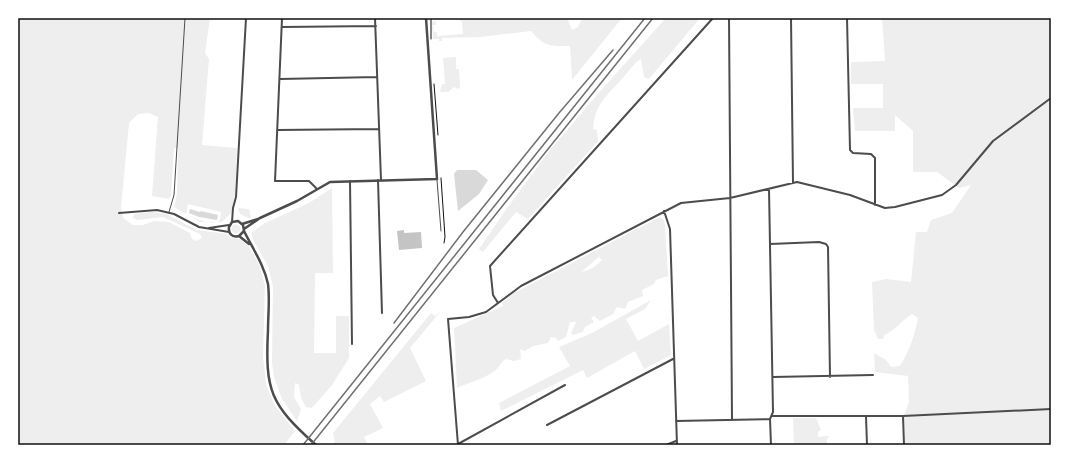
<svg xmlns="http://www.w3.org/2000/svg" width="1069" height="463" viewBox="0 0 1069 463" font-family="'Asap Condensed',sans-serif">
  <rect width="100%" height="100%" fill="#fff"/>
  <path fill="#eee" fill-rule="evenodd" d="M18,18h192l-5,35 4,6 -7,86 35,3 -2,47 -4,18 -9,9h-22l-26,-15 3,-13 1,-46h-4l-3,48 -2,3 -17,-3 6,-79 -9,-4 -11,1 -9,9 -8,84 2,11 10,7h10l11,-4 15,1 21,11 2,6 4,2 6,-3 -2,-4 -37,-17 -26,3 -4,-2 1,-4 18,-2 14,2 31,16 30,4 5,4 8,1 9,8 10,17 6,22 -2,70 3,28 9,22 20,25 -11,14h-266zM188,204l33,8 -1,8c-9,7 -25,-2 -34,-6z
    M458,18h109l5,12 6,-3 4,-9h40l-50,62 -2,-34c-21,0 -25,1 -39,-15l-51,6 -38,1v3h-3v-2h-6l-1,-17 4,-1v4h-3l1,7h3v4l26,-2 -1,-12z
    M666,18h34l-51,61 -5,-2 -3,-18c-7,4 -9,9 -15,15 -16,20 -31,27 -33,55l4,1 1,11 -70,78 -12,-7 -33,40 -4,-3 28,-41 43,-58 53,-62z
    M882,18h169v427h-146l-1,-30 5,-13 -1,-26 -33,-4 -1,-19 12,7 5,7 9,-1c9,-15 15,-31 18,-48l-6,-4c-10,6 -16,16 -28,21l-1,4h-5l-4,-9 -2,-48 14,-3 25,3 5,-50h11l4,-12 21,-7 19,-28 -12,3 -22,-16h-24v-41l-18,-16v16h-40l-2,-23h30v-24h-32v-22l34,-1z
    M456,57v12h3l1,18 -2,2 -4,-2 -6,5h-8l2,-8h3l-2,-26z
    M332,188l1,85h-18l-1,80h22v-37h13v42l-17,27 -20,23 -6,-1 -5,-9 -2,-13 -4,-2 -1,14 7,12 -4,12 -15,-22 -8,-22 -2,-14 1,-76 -5,-21 -16,-28v-6l13,-9 44,-20z
    M238,208l11,1 2,9h-3l-8,-4z
    M660,217l4,3 1,6 3,50 -12,4 -2,4 -12,6 1,6 -15,6 -3,7 -8,-2 -4,7 -13,7 -6,-5 -3,2 3,4 -9,5 -2,5 -10,3 -2,-2 5,-11h-6l-4,15 -8,4 -2,-3 -5,-1 -3,6 -15,3 -8,5 -5,-2 1,10 -7,2 -8,-2c-5,3 -5,5 -8,9 -10,10 -28,14 -41,20l-3,-60 49,-22 -1,-3 12,-10zM599,257l3,3c-7,7 -12,10 -21,12 6,-4 11,-10 18,-15z
    M231.5 229a4.5 4.5 0 1 1 9 0a4.5 4.5 0 1 1-9 0Z
    M651,300l-6,9 -19,10 12,22 31,-17 2,31 -27,14 -9,-18 -48,27 -4,-8 -82,41 -2,-8 71,-37 -11,-19 33,-14z
    M441,311l-31,37 16,33 -42,21 -4,-6 -10,8 13,24 -19,9 4,8h-37l4,-3 -2,-9 98,-120 4,3z
    M793,418h23l5,12 -3,2v5l9,-1 2,1 -2,2v6h-33z"/>
  <path fill="#d9d9d9" d="M457,170h19l12,10 -9,14 -21,17 -4,-37z
    M190,209l10,3 1,-1 17,4 -1,5 -18,-3 -10,-4z"/>
  <path fill="#c4c4c4" d="M404,230v3l17,-1 1,16 -23,2 -2,-19z"/>
  <g fill="none" stroke-linecap="round" stroke-linejoin="round">
    <path stroke="#111" stroke-width="1" d="M431,18v21
      M434,84l4,51
      M441,178l4,59 -1,6"/>
    <path stroke="#4c4c4c" stroke-width="1" d="M437,180l4,51
      M169,212l5,-17 11,-177"/>
    <path stroke="#4c4c4c" stroke-width="2" d="M282,18l-7,163h34l8,8
      M375,18l6,162
      M729,18l3,401
      M791,18l2,165
      M847,18l3,132 3,3 18,1 4,4v47
      M282,27l94,-1
      M280,79l97,-2
      M277,130l102,-1
      M378,180l4,133
      M350,181l2,163
      M769,189l4,223 -3,7 1,26
      M664,211l6,18 7,216
      M119,213l38,-3 17,4 25,13 30,5
      M232,222l1,-14 3,-11 10,-179
      M209,228l20,-3
      M770,244l49,-2 7,2 2,3 2,130
      M498,303l-5,-8 -3,-29 223,-248
      M773,377l100,-2
      M772,416h131l148,-7
      M866,416l1,29
      M903,416l1,29
      M676,421l94,-2
      M547,425l126,-66
      M458,444l107,-59
      M458,445l-10,-126 21,-2 17,-5 35,-26 160,-83 49,-5 67,-16 53,13 35,13 10,-1 47,-12 14,-10 37,-44 58,-43
      M666,445l10,-4"/>
    <path stroke="#4c4c4c" stroke-width="2.5" d="M242,224l16,-5
      M244,229l16,-11 37,-17 33,-19 107,-3 -11,-161
      M244,231c9,18 20,34 24,53 2,15 0,31 0,46 -3,61 2,74 48,115
      M239,236l5,-5 -1,-6 -5,-4 -6,1 -3,5c-1,7 4,11 10,9l10,8"/>
    <path stroke="#707070" stroke-width="1.5" d="M394,323l69,-91 96,-119 54,-63
      M303,445l342,-427
      M311,445l342,-427"/>
  </g>
  <rect width="1069" height="463" fill="none" stroke="#ffffff" stroke-width="38"/>
  <rect x="19" y="19" width="1031" height="425" fill="none" stroke="#111" stroke-width="1.5"/>
</svg>
